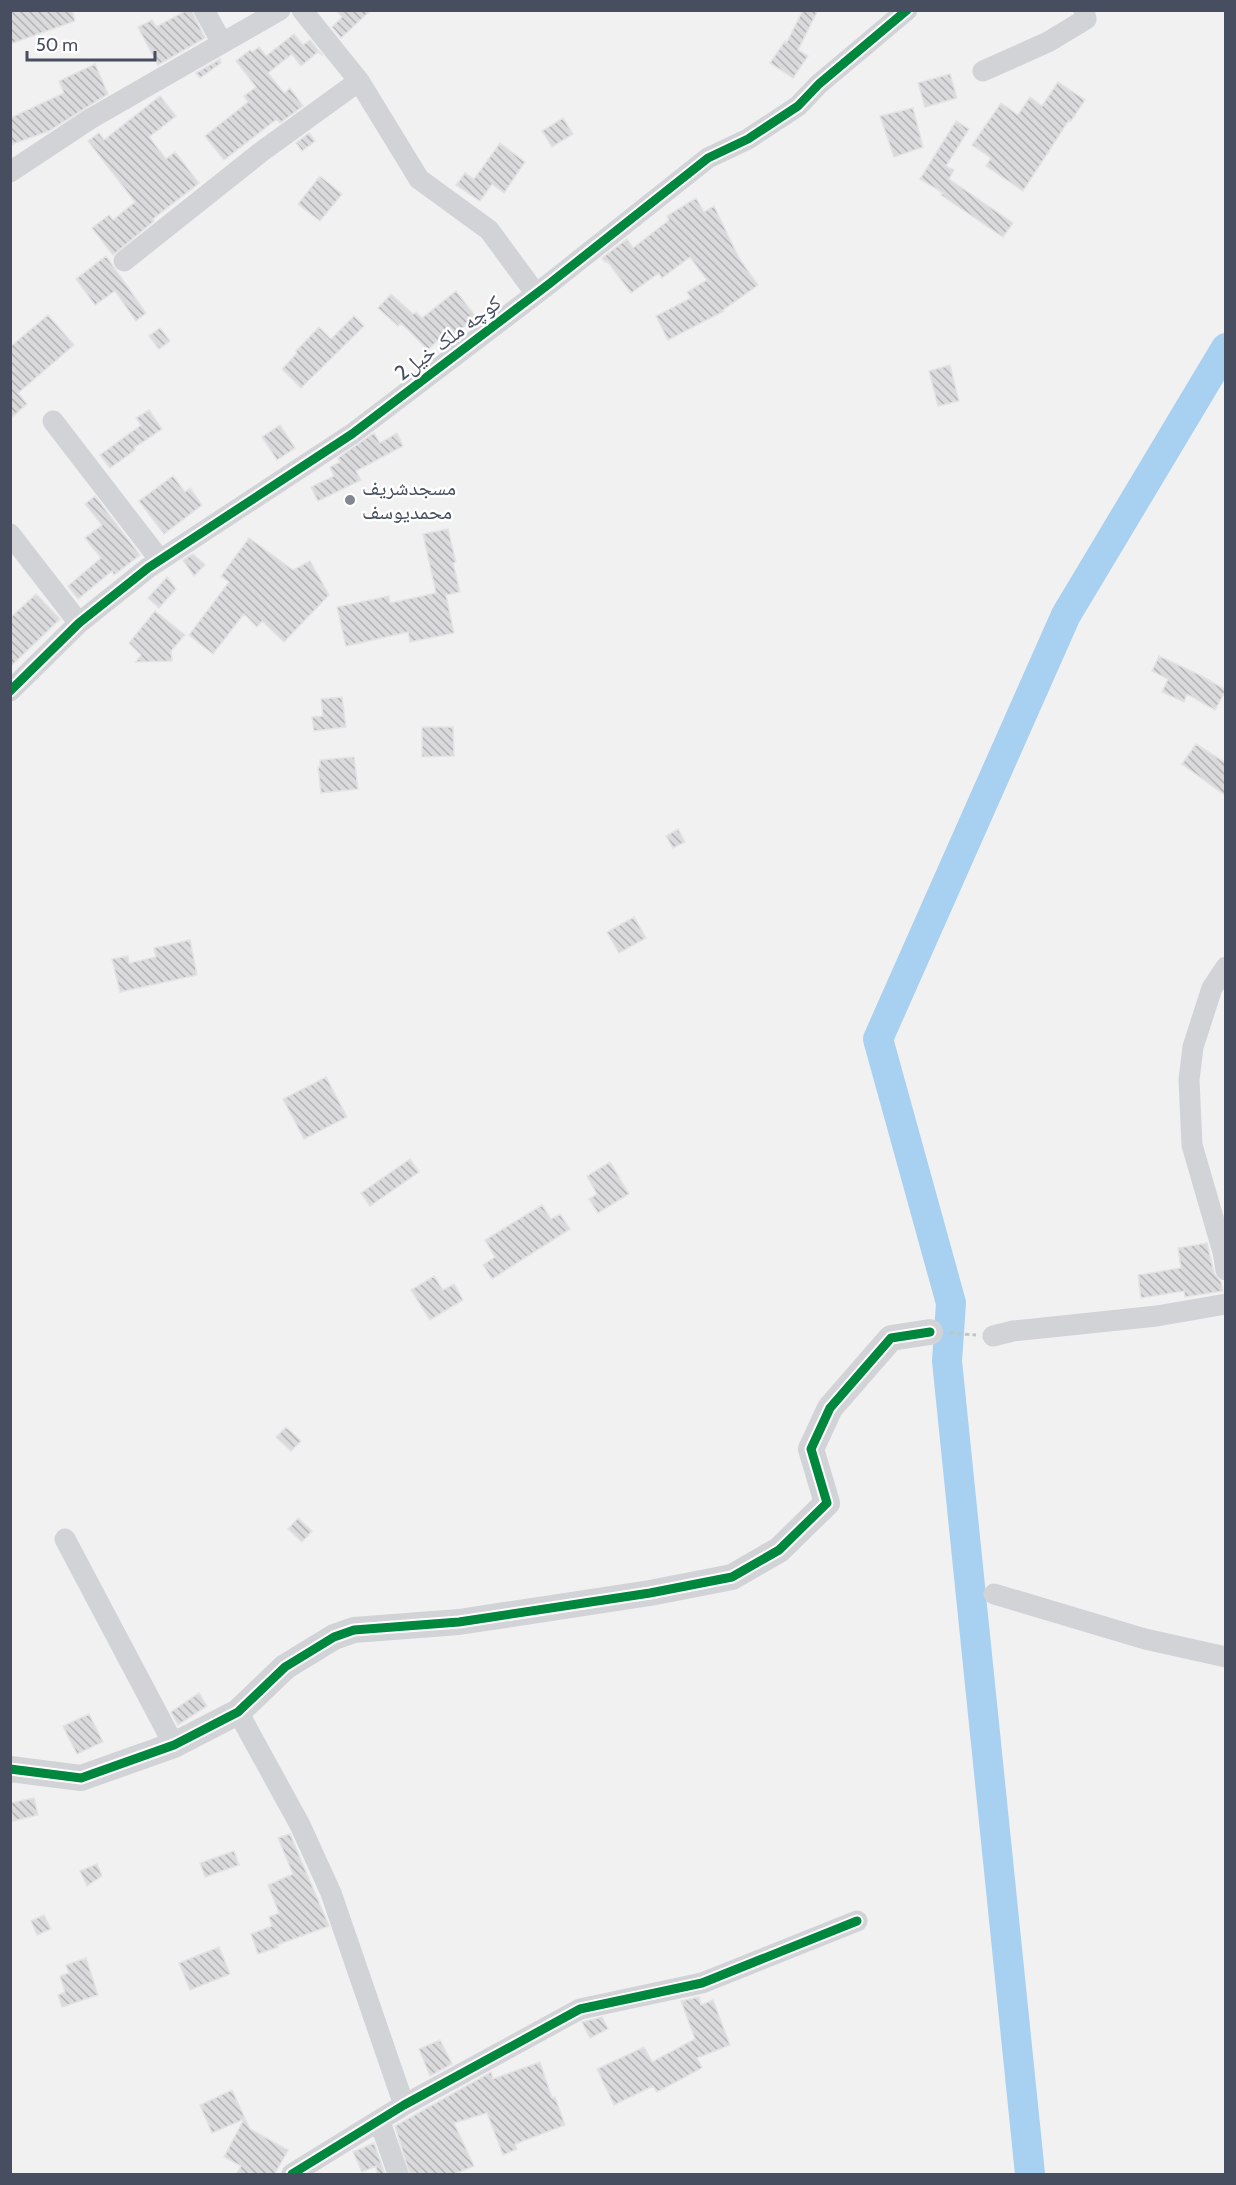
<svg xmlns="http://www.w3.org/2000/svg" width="1236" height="2185" viewBox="0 0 1236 2185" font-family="Cabin,'Noto Naskh Arabic',sans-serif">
  <defs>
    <pattern id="building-back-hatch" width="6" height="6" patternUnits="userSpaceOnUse" patternTransform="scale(1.5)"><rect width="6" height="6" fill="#dadadd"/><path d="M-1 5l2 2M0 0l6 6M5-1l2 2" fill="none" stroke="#b3b3b6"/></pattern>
  </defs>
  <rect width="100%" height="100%" fill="#f2f1f1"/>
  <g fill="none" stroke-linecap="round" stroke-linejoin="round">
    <path stroke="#a7d0f1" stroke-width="30" d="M1030,2174l-83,-813 4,-58 -73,-264 188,-424 160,-267"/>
  </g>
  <path fill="url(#building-back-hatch)" stroke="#e3e3e4" stroke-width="1.5" d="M10,10h62l3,11 -65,23z
    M187,10h4l14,28 -47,27 -20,-38 14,-7 4,7z
    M336,10h35l-30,28 -9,-11 10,-10z
    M803,10h15l-20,40 10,6 -15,22 -23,-15 15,-22 2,1z
    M294,34l9,11 7,-5 13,16 -5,-4 -17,14 -9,-12 -24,19 16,20 6,-5 13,18 -23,17 -3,-4 -53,41 -19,-24 43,-34 -4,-6 12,-9 -20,-26 14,-11 2,2 7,-5 7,9z
    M220,59l1,4 -21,15 -4,-5z
    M95,64l13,30 -59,37 -39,14v-27l54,-25 -5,-12z
    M950,74l7,24 -32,9 -7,-24z
    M1058,82l27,18 -14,21 -2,-1 -46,71 -37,-25 5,-8 -19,-13 29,-42 17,12 12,-18 12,9z
    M160,96l16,20 -27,21 17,22 9,-7 24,31 -46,36 1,2 -41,34 -21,-27 17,-13 4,5 22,-18 -47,-61 11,-8 5,7z
    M913,108l10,39 -29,10 -14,-41z
    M563,118l10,16 -21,13 -10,-16z
    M956,121l13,8 -23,37 8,4 -5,9 64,44 -10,14 -62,-42 2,-2 -23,-14z
    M309,133l6,8 -13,10 -6,-8z
    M500,143l25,19 -21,31 -12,-9 -12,17 -24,-16 9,-12 9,6z
    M320,176l22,18 -22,27 -22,-17z
    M696,198l8,14 10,-6 25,52 19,27 -35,25 1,1 -56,29 -12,-24 35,-18 -4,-6 20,-12 -17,-23 -28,21 -3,-5 -28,20 -24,-32 -2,1 -3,-4 25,-19 6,9 36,-28 -2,-4z
    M106,256l40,57 -10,8 -21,-30 -20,14 -19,-26z
    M456,291l20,26 -29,23 -4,-5 -15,15 -27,-27 -3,3 -20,-18 13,-14 22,20 3,-2 6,6z
    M48,315l26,30 -56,48 9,11 -17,15v-72z
    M354,316l10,10 -63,62 -19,-19 15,-16 -1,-2 23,-24 12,12z
    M160,328l10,13 -11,8 -10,-13z
    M950,365l9,36 -21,5 -9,-35z
    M149,410l13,19 -28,19 1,2 -25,18 -10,-13 41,-30 -5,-7z
    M280,425l15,23 -18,12 -15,-23z
    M374,433l6,10 17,-10 6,13 -47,25 5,9 -43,21 -7,-14 23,-11 -4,-9 10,-5 -2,-4z
    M173,476l12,16 5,-4 12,17 -38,29 -25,-33z
    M95,496l45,59 -26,20 -2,-4 -34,28 -10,-13 33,-28 -16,-20 17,-13 -17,-21z
    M448,529l8,33 -3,1 7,29 -14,3 8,38 -44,9 -2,-10 -62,14 -9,-39 52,-11 1,7 46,-10 -13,-59z
    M249,538l44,32 17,-9 19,34 -45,47 -22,-21 -5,6 -13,-13 -31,40 -24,-19 40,-53 -8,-6z
    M193,554l12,11 -11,11 -11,-16z
    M167,577l9,12 -17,19 -11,-10z
    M36,594l24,25 -50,48v-49z
    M155,611l30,24 -14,16 1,10 -36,1 5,-7 -12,-12z
    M1159,656l43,20 24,14 -11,20 -28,-16 -3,8 -22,-10 6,-13 -16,-8z
    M342,697l4,30 -32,4 -2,-14 11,-1 -2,-17z
    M422,727h31l1,29 -32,1z
    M1196,744l30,19v33l-44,-32z
    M354,757l4,32 -37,4 -3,-26h2v-7z
    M678,829l7,13 -12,6 -7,-12z
    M634,917l12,21 -27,15 -12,-21z
    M190,940l7,35 -77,17 -8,-33 16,-3 1,7 27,-6 -2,-9z
    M326,1077l21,40 -43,22 -21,-40z
    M410,1159l9,13 -49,34 -9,-13z
    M610,1162l19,32 -31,19 -9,-14 8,-5 -10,-18z
    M542,1205l9,14 9,-5 10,15 -78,50 -9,-14 12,-8 -10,-17z
    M1207,1243l7,30 7,9 2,9 -38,6 -1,-6 -43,7 -3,-23 43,-7 -3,-20z
    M434,1276l9,14 11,-6 9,16 -33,20 -19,-30z
    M286,1427l15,14 -10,10 -15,-14z
    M298,1518l14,13 -10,11 -14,-13z
    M199,1693l8,13 -29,19 -7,-13z
    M89,1714l14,28 -26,12 -14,-28z
    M34,1798l4,17 -25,6 -3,-18z
    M290,1834l39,92 -52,19 1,2 -20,7 -7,-20 21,-8 -3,-9 10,-4 -11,-28 25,-11 -15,-36z
    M234,1851l5,14 -34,12 -5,-14z
    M97,1864l5,12 -15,10 -7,-15z
    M44,1915l7,14 -14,6 -6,-14z
    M219,1947l11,27 -40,16 -11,-27z
    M86,1958l12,37 -36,12 -4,-12 7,-3 -5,-16 9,-3 -3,-8z
    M699,1997l2,8 12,-5 17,45 -33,13 5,10 -45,24 -4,-6 -39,19 -17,-36 47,-22 8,15 43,-23 -14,-38z
    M602,2017l6,12 -18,9 -8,-16z
    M440,2040l12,24 -22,12 -11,-27z
    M540,2062l12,36 3,-1 10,28 -50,19 2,5 -14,6 -16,-42 -33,10 20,43 -22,9h-42l-15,-49 96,-54 2,7z
    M232,2090l18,39 38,21 -14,25h-38l5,-9 -17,-9 20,-38 -32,14 -12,-28z
    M374,2143l11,32h-8l-1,-9 -14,6 -9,-20z"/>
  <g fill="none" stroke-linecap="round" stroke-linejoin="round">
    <path stroke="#bcc7c7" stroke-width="3" stroke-dasharray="4.5 3" stroke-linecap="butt" d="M950,1333l26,2"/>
    <path stroke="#d2d3d7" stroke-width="21" d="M204,10l18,33
      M302,10l57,71 60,98 70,51 47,64
      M983,71l65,-29 38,-23 -2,-9
      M10,172l80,-53 190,-109
      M124,261l137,-109 98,-71
      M53,421l107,139
      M10,534l69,89
      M10,691l69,-68 69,-55 204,-134 197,-150 159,-126 40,-19 50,-33 21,-22 88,-74
      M1226,967l-14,21 -19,59 -4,33 3,65 31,107 3,18
      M993,1336l20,-5 144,-15 69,-12
      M65,1539l109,206
      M994,1594l151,45 81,18
      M238,1712l62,113 31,68 73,212
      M380,2122l18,52
      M292,2174l112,-69 176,-96 122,-26 155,-62"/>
    <path stroke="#d2d3d7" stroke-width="26" d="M10,1769l71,9 93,-33 64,-33 47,-45 49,-30 20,-7 105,-8 191,-29 82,-16 47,-27 48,-47 -16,-54 19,-41 61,-70 39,-6"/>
    <g stroke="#fff" stroke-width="13">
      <path id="cycleway" d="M10,691l69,-68 69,-55 204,-134 197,-150 159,-126 40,-19 50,-33 21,-22 88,-74
        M10,1769l71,9 93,-33 64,-33 47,-45 49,-30 20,-7 105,-8 191,-29 82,-16 47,-27 48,-47 -16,-54 19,-41 61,-70 39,-6
        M292,2174l112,-69 176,-96 122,-26 155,-62"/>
    </g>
    <use href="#cycleway" stroke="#00873e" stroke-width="9"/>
  </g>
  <circle fill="#838792" stroke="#fff" stroke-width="2" cx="350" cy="500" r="6"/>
  <g text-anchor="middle" stroke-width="5" stroke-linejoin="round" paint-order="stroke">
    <g font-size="21" fill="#474e5f" stroke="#fff">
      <text transform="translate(448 338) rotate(-37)" y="7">کوچه ملک خیل2</text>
    </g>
    <g font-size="21" fill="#474e5f" stroke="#fff" text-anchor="start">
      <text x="362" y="495">مسجدشریف<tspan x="362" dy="24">محمدیوسف</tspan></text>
    </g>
  </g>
  <rect width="1236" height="2185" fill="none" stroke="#474e5f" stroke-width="24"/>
  <path d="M27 51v9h128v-9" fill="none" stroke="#474e5f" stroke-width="3"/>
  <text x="36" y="51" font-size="18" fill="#474e5f" stroke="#ffffff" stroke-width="4.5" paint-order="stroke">50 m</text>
</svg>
